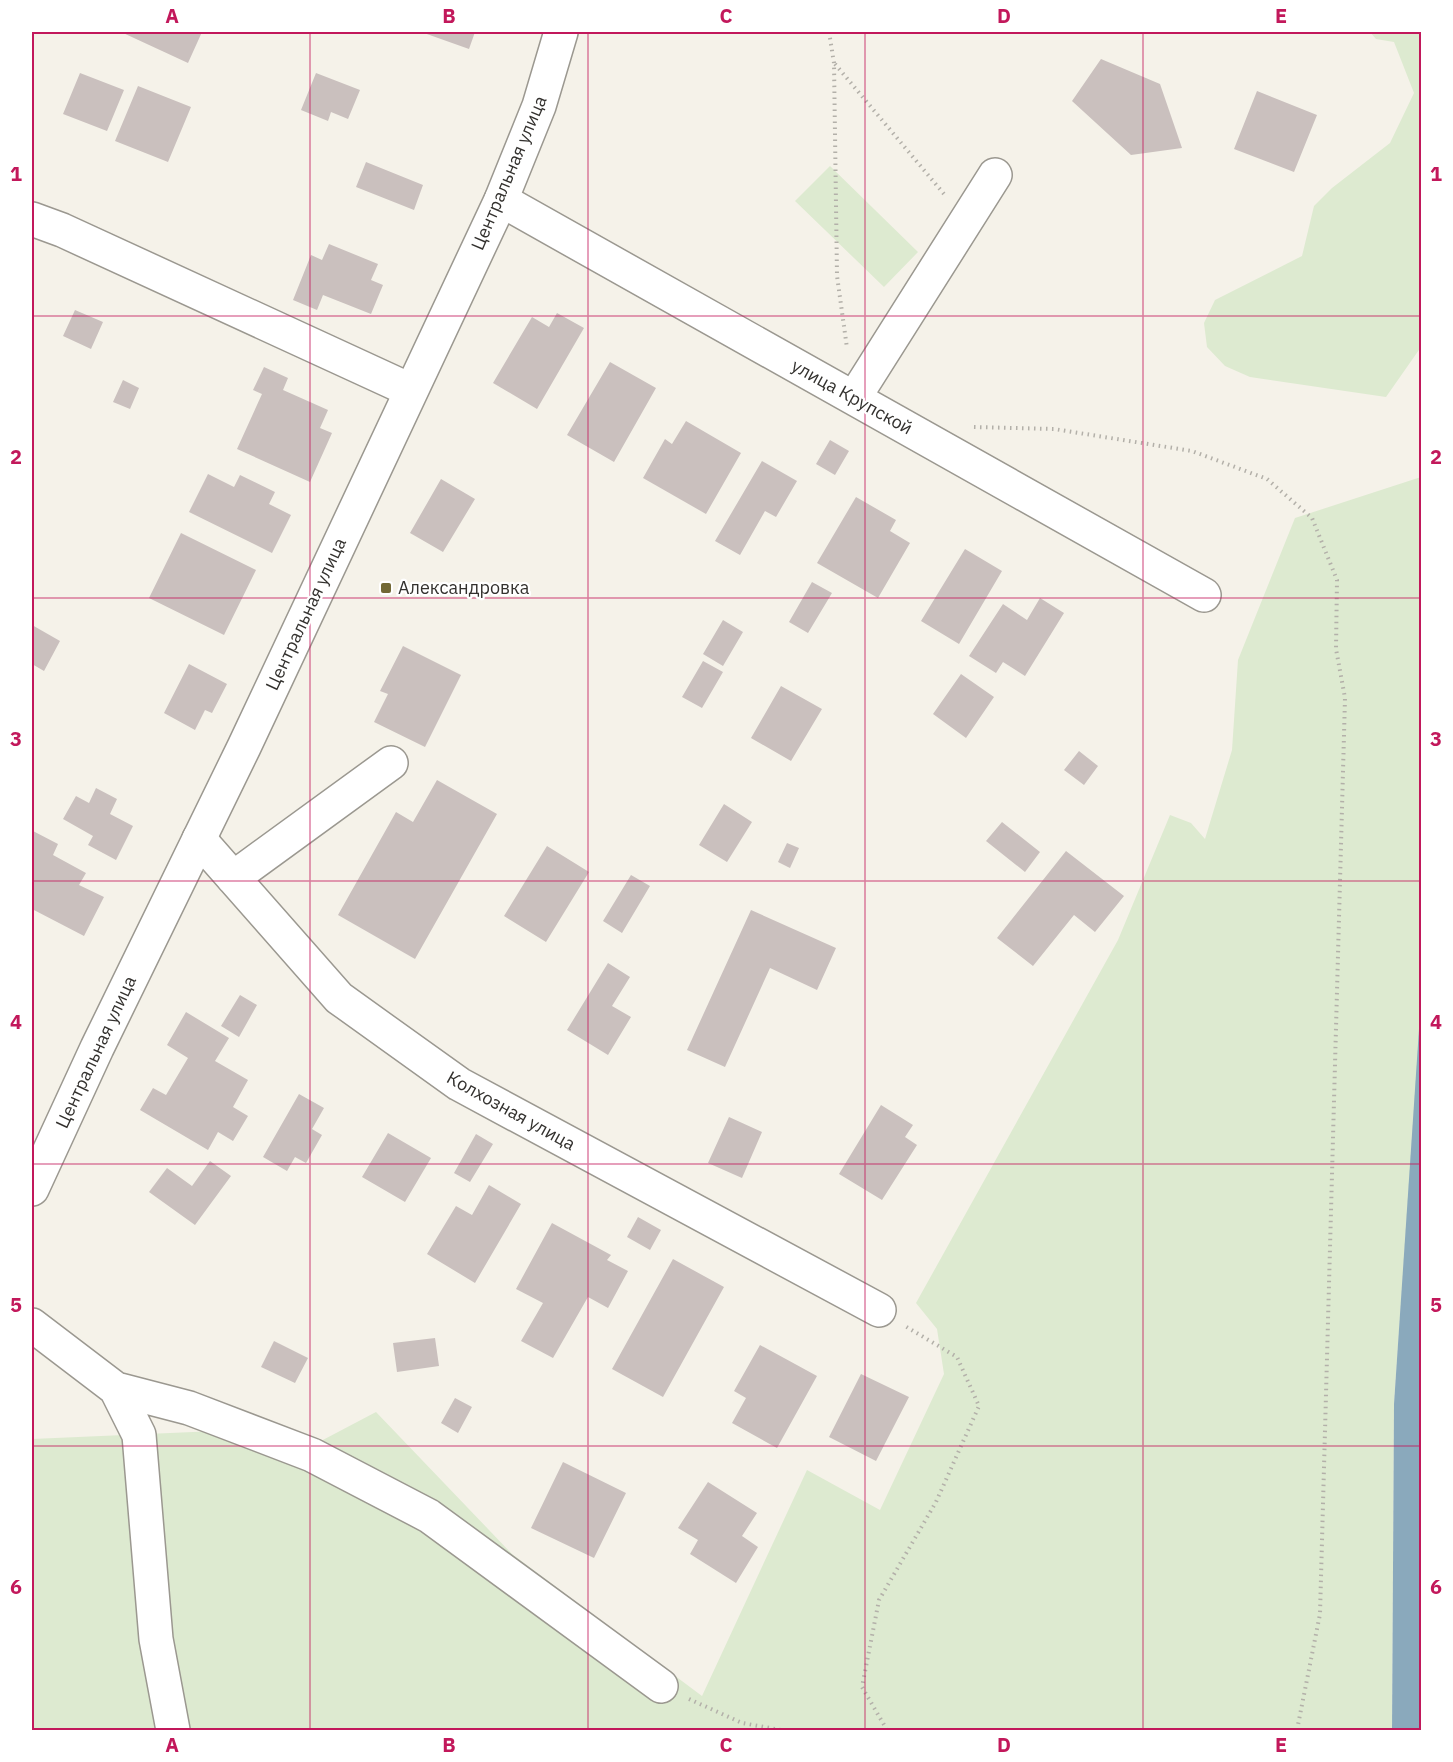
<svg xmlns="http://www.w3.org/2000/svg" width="1453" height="1762" viewBox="0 0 1453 1762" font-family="'IBM Plex Sans',sans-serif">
  <rect width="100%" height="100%" fill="#f5f2e9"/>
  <path fill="#ddead0" d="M1370,32h52l-1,315 -35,50 -136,-20 -25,-11 -18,-19 -3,-24 11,-23 87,-44 12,-50 18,-18 58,-45 24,-50 -20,-51 -18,-3z
    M830,166l88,86 -34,35 -89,-86z
    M1421,477l1,522 -28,405 -2,326h-1360v-291l184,-8 9,-27 94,38 57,-30 136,142 190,142 105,-226 73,40 64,-136 -7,-45 -21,-26 202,-363 52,-125 21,8 14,16 27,-89 6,-90 57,-142z"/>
  <path fill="#8aa9bc" d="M1421,999l1,731h-30l2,-326z"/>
  <path fill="#cac0be" d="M121,32h81l-14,31z
    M424,32h51l-6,17 -45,-16z
    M1101,59l59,25 22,64 -51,7 -59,-54z
    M80,73l44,17 -17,41 -44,-17z
    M316,73l44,17 -12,29 -17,-7 -3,9 -27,-11z
    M138,86l53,21 -23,55 -53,-21z
    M1257,91l60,24 -23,57 -60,-23z
    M366,162l57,23 -9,25 -58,-23z
    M329,244l49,20 -7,16 12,5 -12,29 -48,-19 -6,15 -24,-10 18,-45 11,5z
    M75,310l28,12 -12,27 -28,-13z
    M557,313l27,15 -47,81 -44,-26 39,-66 17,10z
    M610,362l46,26 -42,74 -47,-27z
    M264,367l24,11 -5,12 45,20 -8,18 12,5 -22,49 -73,-33 25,-55 -9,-4z
    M123,380l16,8 -9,21 -17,-7z
    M686,421l55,32 -35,61 -63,-36 22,-39 7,5z
    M830,440l19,11 -14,24 -19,-11z
    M762,461l35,20 -21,36 -11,-6 -25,44 -25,-14z
    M208,474l26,13 6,-12 35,17 -6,12 22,11 -19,38 -83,-41z
    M441,479l34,20 -32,53 -33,-19z
    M856,497l40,23 -6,11 20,12 -32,55 -61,-35z
    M181,533l75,37 -32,65 -75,-37z
    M965,549l37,22 -43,73 -38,-23z
    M812,582l20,11 -24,40 -19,-11z
    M1040,598l24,15 -39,63 -22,-14 -7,11 -27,-17 34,-52 24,16z
    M723,620l20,12 -20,34 -20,-12z
    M32,625l28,16 -16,30 -12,-7z
    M403,646l58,29 -36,72 -51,-25 14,-28 -8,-3z
    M703,661l20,11 -21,36 -20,-11z
    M189,664l38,20 -15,29 -7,-3 -10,20 -31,-17z
    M961,674l33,23 -28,41 -33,-24z
    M781,686l41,23 -31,52 -40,-23z
    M1079,751l19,15 -14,19 -20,-15z
    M437,780l60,34 -82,145 -77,-44 58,-103 17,10z
    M96,788l21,11 -7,15 23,12 -17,34 -28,-15 5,-9 -30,-17 13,-23 13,7z
    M724,804l28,18 -25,40 -28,-17z
    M1002,822l38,30 -15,20 -39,-31z
    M33,831l25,13 -5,11 33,18 -7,12 25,12 -20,39 -52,-27v-52l2,-5 -2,-2z
    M787,843l12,5 -9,20 -12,-6z
    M547,846l42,26 -43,70 -42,-26z
    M1066,851l58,45 -29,36 -21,-17 -41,51 -36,-28z
    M631,875l19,11 -28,47 -19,-12z
    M751,910l85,38 -19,42 -47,-22 -45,99 -38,-17z
    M608,963l22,14 -18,29 19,11 -23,38 -41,-25z
    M240,995l17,10 -18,32 -18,-11z
    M186,1012l43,26 -14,23 33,19 -15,27 15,9 -15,25 -15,-9 -10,18 -68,-40 13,-22 13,7 22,-37 -21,-13z
    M299,1094l25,14 -12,21 10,6 -16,28 -11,-6 -8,14 -24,-14z
    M881,1105l32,20 -8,12 12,8 -35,55 -43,-26z
    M729,1117l33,15 -20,46 -34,-15z
    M388,1133l43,25 -26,44 -43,-25z
    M476,1134l17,10 -23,38 -16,-9z
    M210,1161l21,15 -36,49 -46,-33 18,-24 25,18z
    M489,1185l32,19 -46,79 -48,-29 29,-48 16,9z
    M638,1217l23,13 -11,20 -23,-13z
    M552,1223l59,32 -4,5 21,11 -20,37 -20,-11 -35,61 -32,-17 22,-38 -27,-14z
    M673,1259l51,28 -61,110 -51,-28z
    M435,1338l4,28 -42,6 -4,-29z
    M274,1341l34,17 -13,25 -34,-16z
    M760,1345l57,31 -40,72 -45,-25 14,-25 -12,-7z
    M861,1374l48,23 -33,64 -47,-24z
    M455,1398l17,9 -14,26 -17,-10z
    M563,1462l63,31 -32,65 -63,-30z
    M708,1482l49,31 -15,23 16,11 -22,36 -46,-29 8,-14 -20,-12z"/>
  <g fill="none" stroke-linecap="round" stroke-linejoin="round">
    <g stroke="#9b9890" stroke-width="36">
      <path id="minor" d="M501,200l703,395
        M32,219l30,11 348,160
        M854,398l141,-223
        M199,839l140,159 120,86 420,226
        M233,878l158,-115
        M32,1325l84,64 23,46 17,204 17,91
        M116,1389l73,19 123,47 117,61 232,170"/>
    </g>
    <g stroke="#9b9890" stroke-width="36">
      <path id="major" d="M32,1189l65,-141 147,-301 257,-547 38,-94 22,-74"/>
    </g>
    <path stroke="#b3b0a9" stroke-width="4" stroke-dasharray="1.5 4.5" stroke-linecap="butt" d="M829,32l5,31 3,213 10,72
      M835,64l109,130
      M974,427l80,2 138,22 75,28 45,39 25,62 -1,69 9,49 -25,916 -23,116
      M689,1699l53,24 39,7
      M887,1730l-25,-43 17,-87 57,-98 43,-96 -22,-49 -52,-31"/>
    <use href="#minor" stroke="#fff" stroke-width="33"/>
    <use href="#major" stroke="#fff" stroke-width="33"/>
  </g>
  <path fill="none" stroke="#c2185b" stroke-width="1.5" stroke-opacity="0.55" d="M310,32v1698M588,32v1698M865,32v1698M1143,32v1698M32,316h1390M32,598h1390M32,881h1390M32,1164h1390M32,1446h1390"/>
  <rect fill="#726835" stroke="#fff" stroke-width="2" x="380" y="582" width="12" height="12" rx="3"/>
  <g text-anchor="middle" stroke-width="4.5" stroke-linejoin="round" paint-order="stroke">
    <g font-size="18" fill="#33312e" stroke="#fff">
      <text transform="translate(509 173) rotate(-67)" y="6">Центральная улица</text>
      <text transform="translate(852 397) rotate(29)" y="6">улица Крупской</text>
      <text transform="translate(306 614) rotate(-65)" y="6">Центральная улица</text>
      <text transform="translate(96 1052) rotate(-65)" y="6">Центральная улица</text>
      <text transform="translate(511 1111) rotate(29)" y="6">Колхозная улица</text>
    </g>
    <g font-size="18" fill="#33312e" stroke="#fff" text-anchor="start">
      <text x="398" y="594">Александровка</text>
    </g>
  </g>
  <rect width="1453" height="1762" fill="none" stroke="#ffffff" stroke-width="66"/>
  <rect x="33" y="33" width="1387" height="1696" fill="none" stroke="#c2185b" stroke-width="2"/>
  <g font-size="20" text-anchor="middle" font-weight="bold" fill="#c2185b">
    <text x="172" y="23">A</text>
    <text x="449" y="23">B</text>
    <text x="726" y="23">C</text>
    <text x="1004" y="23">D</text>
    <text x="1281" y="23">E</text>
    <text x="16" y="181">1</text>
    <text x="1436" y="181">1</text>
    <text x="16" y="464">2</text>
    <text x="1436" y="464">2</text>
    <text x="16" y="746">3</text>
    <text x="1436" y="746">3</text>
    <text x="16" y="1029">4</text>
    <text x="1436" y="1029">4</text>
    <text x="16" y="1312">5</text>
    <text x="1436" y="1312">5</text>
    <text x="16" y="1594">6</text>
    <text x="1436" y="1594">6</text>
    <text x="172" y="1752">A</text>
    <text x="449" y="1752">B</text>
    <text x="726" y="1752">C</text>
    <text x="1004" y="1752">D</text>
    <text x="1281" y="1752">E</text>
  </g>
</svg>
